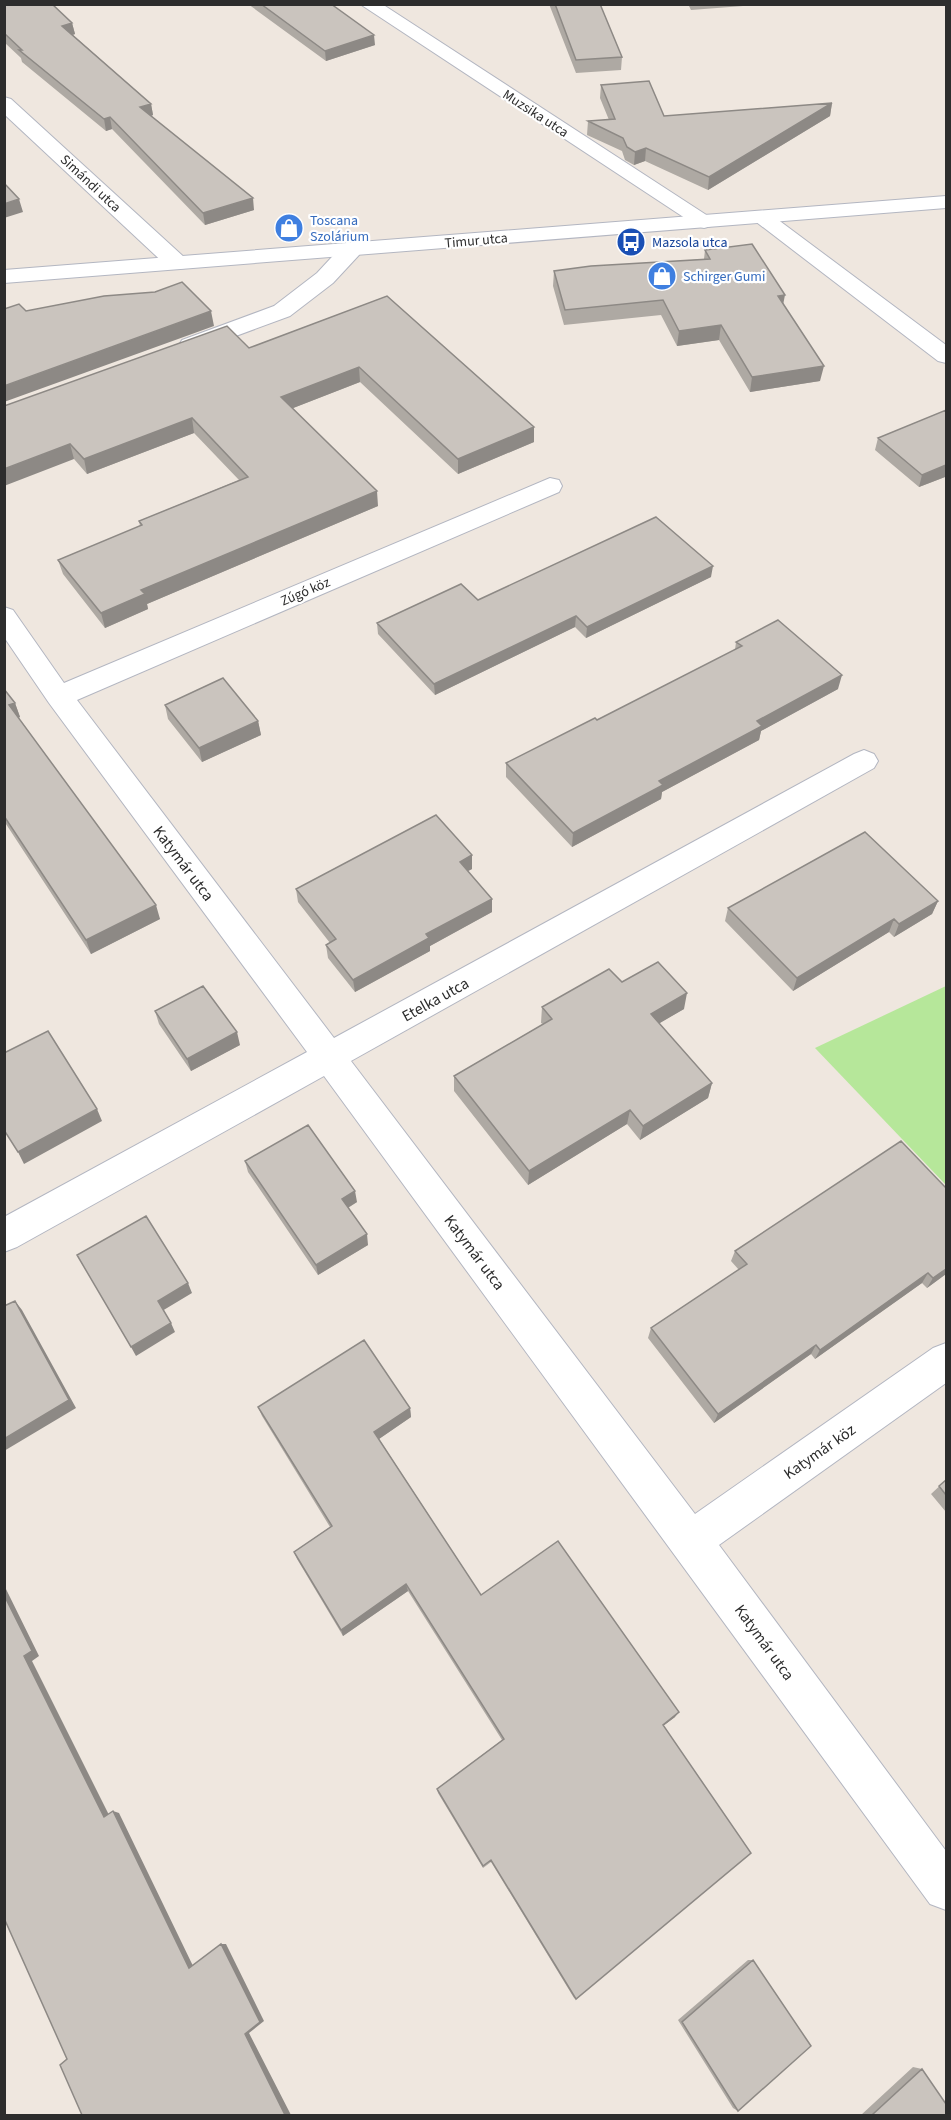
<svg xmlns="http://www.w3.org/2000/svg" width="951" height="2120" viewBox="0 0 951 2120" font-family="'Source Sans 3',sans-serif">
  <rect width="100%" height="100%" fill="#efe7df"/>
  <path fill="#b6e79a" d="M946,986v199l-131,-137z"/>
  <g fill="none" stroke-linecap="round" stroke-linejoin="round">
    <g stroke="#b3b6c1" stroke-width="2">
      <path id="street" d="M360,4h22l329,214 3,4 -3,4 -7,2 -7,-2z
        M4,97l7,2 174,159 3,5 -3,5 -8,1 -8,-1 -165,-154z
        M762,211l7,2 177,132v18l-8,-2 -183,-140 -3,-4 3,-4z
        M351,244l8,1 3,5 -3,5 -26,28 -43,33 -92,34 -8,2 -8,-2 -3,-5 3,-5 92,-34 43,-33 26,-28z
        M550,478l9,2 3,6 -3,6 -482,208 257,338 520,-284 10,-4 10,4 4,7 -4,7 -523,293 344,453 238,-166 13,-5v40l-227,162 227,306v59l-16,-6 -606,-828 -307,171 -13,5v-35l303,-165 -258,-349 -45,-66v-30l9,3 51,73z"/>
    </g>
    <g stroke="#b3b6c1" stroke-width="2">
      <path id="secondary" d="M946,196v12l-942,75v-13z"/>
    </g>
    <use href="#street" fill="#fff" fill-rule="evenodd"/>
    <use href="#secondary" fill="#fff" fill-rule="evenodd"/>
  </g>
  <path fill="#aea9a3" d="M4,4l68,19 3,11 -2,1 78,69 2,11 -2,1 103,94 -49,15 -93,-96 -6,2 -84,-69 -1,-4 -17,-16z
    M248,4h83l44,41 -49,16z
    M549,4h51l22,53 -1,13 -45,3z
    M688,4h55v2l-52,4z
    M601,85l63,31 168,-13 -2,13 -122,74 -63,-29 -11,4 -9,-5 -3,-9 -35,-16 1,-14 21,-1 -9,-22z
    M705,250l78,54 37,77 -70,11 -31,-52 -42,6 -16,-31 -97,10 -11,-39 1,-15 150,-12z
    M387,296l147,131v15l-76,32 -98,-92 -67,26 85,98 -231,98 1,5 -43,19 -42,-54 -5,-14 82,-34 -1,-5 100,-41 -45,-47 -107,41 -13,-15 -70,-53 245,-58z
    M946,410v68l-1,-1 -26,10 -44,-37 3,-12z
    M711,577l-125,61 -11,-11 -140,68 -57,-61 -1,-11 101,-23z
    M736,642l102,47 -77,42 -2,9 -97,52 -1,7 -89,48 -66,-70v-14l91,-43 138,-70z
    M4,689l11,14 5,14 -2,1 142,201 -69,35 -87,-133z
    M165,705l93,16 3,14 -59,27 -34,-43z
    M472,855v14l-4,2 24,28v13l-62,34v5l-75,41 -27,-34 -2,-13 4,-2 -32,-41 -2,-13z
    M938,901l-6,13 -38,23 -5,-5 -96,59 -68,-70 3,-13z
    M622,982l62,27 -25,14 53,60 -4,15 -68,42 -13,-16 -99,61 -74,-94v-15l89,-52 -2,-1 1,-16z
    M155,1011l85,34 -49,26 -32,-47z
    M245,1161l112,41 -9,6 20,37 -50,30 -70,-103z
    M946,1188v86l-19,14 -5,-5 -107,76 -4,-5 -97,69 -66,-85 3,-10 88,-58 -8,-9 4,-10z
    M258,1407l152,1 1,9 -32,22 102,156 194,122 -12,9 -87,273 -2,-1 -83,-136 -8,6 -45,-75 -1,-4 65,-49 -94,-149 -65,45 -46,-77 -3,-7 36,-25 -68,-111z
    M946,1480v32l-15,-18z
    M748,1960h5l-15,151 -5,-3 -55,-88z
    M913,2067l9,2 24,46h-85z"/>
  <path fill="#8d8985" d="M72,23l3,11 -10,3 -3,-11z
    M374,35l1,10 -49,16 -1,-10z
    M832,103l-2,13 -122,74 1,-13z
    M151,104l2,11 -11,4 -2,-12z
    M110,117l2,12 -6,2 -2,-12z
    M646,148l-1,13 -11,4 1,-13z
    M253,198l1,12 -49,15 -2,-12z
    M19,199l4,13 -19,6v-14z
    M785,295l-3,15 -4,-14z
    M211,311l3,15 -210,76v-16z
    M721,325l-2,15 -42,6 2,-15z
    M824,366l-4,15 -70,11 2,-15z
    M359,367l1,15 -77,30 -2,-15z
    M192,418l2,15 -107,41 -3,-15z
    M534,427v15l-76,32v-15z
    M70,444l4,15 -70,27v-17z
    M946,465v7l-1,5 -26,10 3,-12z
    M377,491l1,15 -231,98 1,5 -43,19 -4,-15 40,-23z
    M713,566l-2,11 -125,61 1,-11z
    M576,616l-1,11 -140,68 -1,-11z
    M842,675l-4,14 -77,42 -2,9 -97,52 -1,7 -89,48 1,-14 86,-52 98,-60z
    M15,703l5,14 -5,2 -6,-14z
    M258,721l3,14 -59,27 -3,-14z
    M472,855v14l-12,6v-13z
    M492,899v13l-62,34v5l-75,41 -2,-12 73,-46z
    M938,901l-6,13 -38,23 5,-13z
    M156,905l4,14 -69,35 -5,-14z
    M894,919l-5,13 -96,59 4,-13z
    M687,993l-3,16 -36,21 3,-16z
    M237,1032l3,13 -49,26 -4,-12z
    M712,1083l-4,15 -68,42 3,-14z
    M97,1109l5,12 -78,43 -6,-12z
    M630,1110l-3,14 -99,61 1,-14z
    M355,1191l2,11 -13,8 -2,-11z
    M367,1234l1,11 -50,30 -2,-10z
    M946,1269v5l-19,14 6,-10z
    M928,1273l-6,10 -107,76 5,-9z
    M188,1283l4,10 -30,18 -4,-10z
    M15,1301l7,9 54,98 -72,43v-12z
    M171,1323l4,9 -39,24 -5,-9z
    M816,1345l-5,9 -97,69 4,-9z
    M410,1408l1,9 -35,24 -2,-9z
    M406,1584l2,7 -65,45 -2,-6z
    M4,1585l35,71 -7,5 79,158 -7,-2 -80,-161 -20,-61z
    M679,1712l-4,5 -16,12 4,-4z
    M113,1811l6,2 75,155h-5z
    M221,1944h5l38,77 -15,12 42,82h-6l-40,-81z"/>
  <path fill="#cac4be" stroke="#8d8985" stroke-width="1.5" d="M4,4h48l20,19 -10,3 89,78 -11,3 113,91 -50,15 -93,-96 -6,2 -85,-69h3l-18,-17z
    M261,4h70l43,31 -49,16z
    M555,4h45l22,53 -46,3z
    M649,81l15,35 168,-13 -123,74 -63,-29 -11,4 -8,-5 -4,-9 -35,-17 27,-2 -14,-34z
    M4,183l15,16 -15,5z
    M752,244l33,51 -7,1 46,70 -72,11 -31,-52 -42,6 -16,-31 -98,10 -11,-39 37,-5 119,-7 -5,-9z
    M182,282l29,29 -207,75v-77l15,-5 7,7 78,-15 51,-4z
    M387,296l147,131 -76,32 -99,-92 -78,30 96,94 -236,99 4,4 -44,19 -43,-53 84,-35 -3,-4 109,-44 -56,-59 -108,41 -14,-15 -66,25v-63l223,-80 22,22z
    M946,410v55l-24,10 -44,-37z
    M656,517l57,49 -126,61 -11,-11 -142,68 -57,-61 84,-39 17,16z
    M778,620l64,55 -85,46 5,5 -103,55 4,4 -90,48 -67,-70 89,-45 2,2 145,-74 -6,-4z
    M223,678l35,43 -59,27 -34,-43z
    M4,689l11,14 -6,2 147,200 -70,35 -82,-124z
    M436,815l36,40 -12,7 32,37 -66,35 3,4 -76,42 -27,-35 10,-6 -40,-50z
    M865,832l73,69 -39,23 -5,-5 -97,59 -69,-70z
    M658,962l29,31 -36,21 61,69 -69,43 -13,-16 -101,61 -75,-95 98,-57 -10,-12 67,-38 13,13z
    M203,986l34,46 -50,27 -32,-48z
    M48,1031l49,78 -79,43 -14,-22v-77z
    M308,1125l47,66 -13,8 25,35 -51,31 -71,-104z
    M901,1141l45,47v81l-13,9 -5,-5 -108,77 -4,-5 -98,69 -67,-86 96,-64 -12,-13z
    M146,1216l42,67 -30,18 13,22 -40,24 -54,-92z
    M15,1301l54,99 -65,39v-133z
    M364,1340l46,68 -36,24 107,163 77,-54 121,171 -16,13 88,128 -175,146 -85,-139 -8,6 -46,-77 67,-50 -98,-155 -65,46 -47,-78 38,-26 -74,-119z
    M946,1480v15l-7,-9z
    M4,1595l28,56 -8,5 80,161 9,-6 76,157 32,-24 39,78 -15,12 40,81h-203l-22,-50 7,-6 -63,-141z
    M753,1960l58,86 -73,65 -56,-89z
    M922,2069l24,35v11h-74z"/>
  <defs>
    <g id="shop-disc" transform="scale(1.5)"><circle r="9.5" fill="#3f7fe0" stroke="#fff"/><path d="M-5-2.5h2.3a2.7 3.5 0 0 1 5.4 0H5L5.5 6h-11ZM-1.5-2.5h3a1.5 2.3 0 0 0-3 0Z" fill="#fff"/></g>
    <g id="bus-disc" transform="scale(1.5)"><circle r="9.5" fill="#1a4fb4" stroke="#fff"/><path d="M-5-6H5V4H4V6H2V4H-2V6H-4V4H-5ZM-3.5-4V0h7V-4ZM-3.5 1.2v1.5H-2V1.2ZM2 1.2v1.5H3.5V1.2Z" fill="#fff"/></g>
  </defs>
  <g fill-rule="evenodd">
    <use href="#shop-disc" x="289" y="228"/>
    <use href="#bus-disc" x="631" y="242"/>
    <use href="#shop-disc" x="662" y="276"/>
  </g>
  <g text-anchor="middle" stroke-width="4.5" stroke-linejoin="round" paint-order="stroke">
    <g font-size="14" fill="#2d2d2d" stroke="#fff">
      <text transform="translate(536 113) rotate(33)" y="5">Muzsika utca</text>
      <text transform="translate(91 183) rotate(43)" y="5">Simándi utca</text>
      <text transform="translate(476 240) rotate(-5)" y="5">Timur utca</text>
      <text transform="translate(305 591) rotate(-23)" y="5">Zúgó köz</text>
    </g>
    <g font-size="14" fill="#366cbe" stroke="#fff" text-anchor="start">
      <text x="310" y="225">Toscana<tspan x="310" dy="16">Szolárium</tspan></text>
      <text x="683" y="281">Schirger Gumi</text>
    </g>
    <g font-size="14" fill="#164399" stroke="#fff" text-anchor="start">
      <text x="652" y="247">Mazsola utca</text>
    </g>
    <g font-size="16" fill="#2d2d2d" stroke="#fff">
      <text transform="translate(184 863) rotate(53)" y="6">Katymár utca</text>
      <text transform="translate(435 999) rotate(-29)" y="6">Etelka utca</text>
      <text transform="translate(475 1252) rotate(53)" y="6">Katymár utca</text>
      <text transform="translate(819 1451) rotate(-35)" y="6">Katymár köz</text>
      <text transform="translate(765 1642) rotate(54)" y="6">Katymár utca</text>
    </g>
  </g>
  <rect width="951" height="2120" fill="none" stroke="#2d2d2d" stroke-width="12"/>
</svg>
